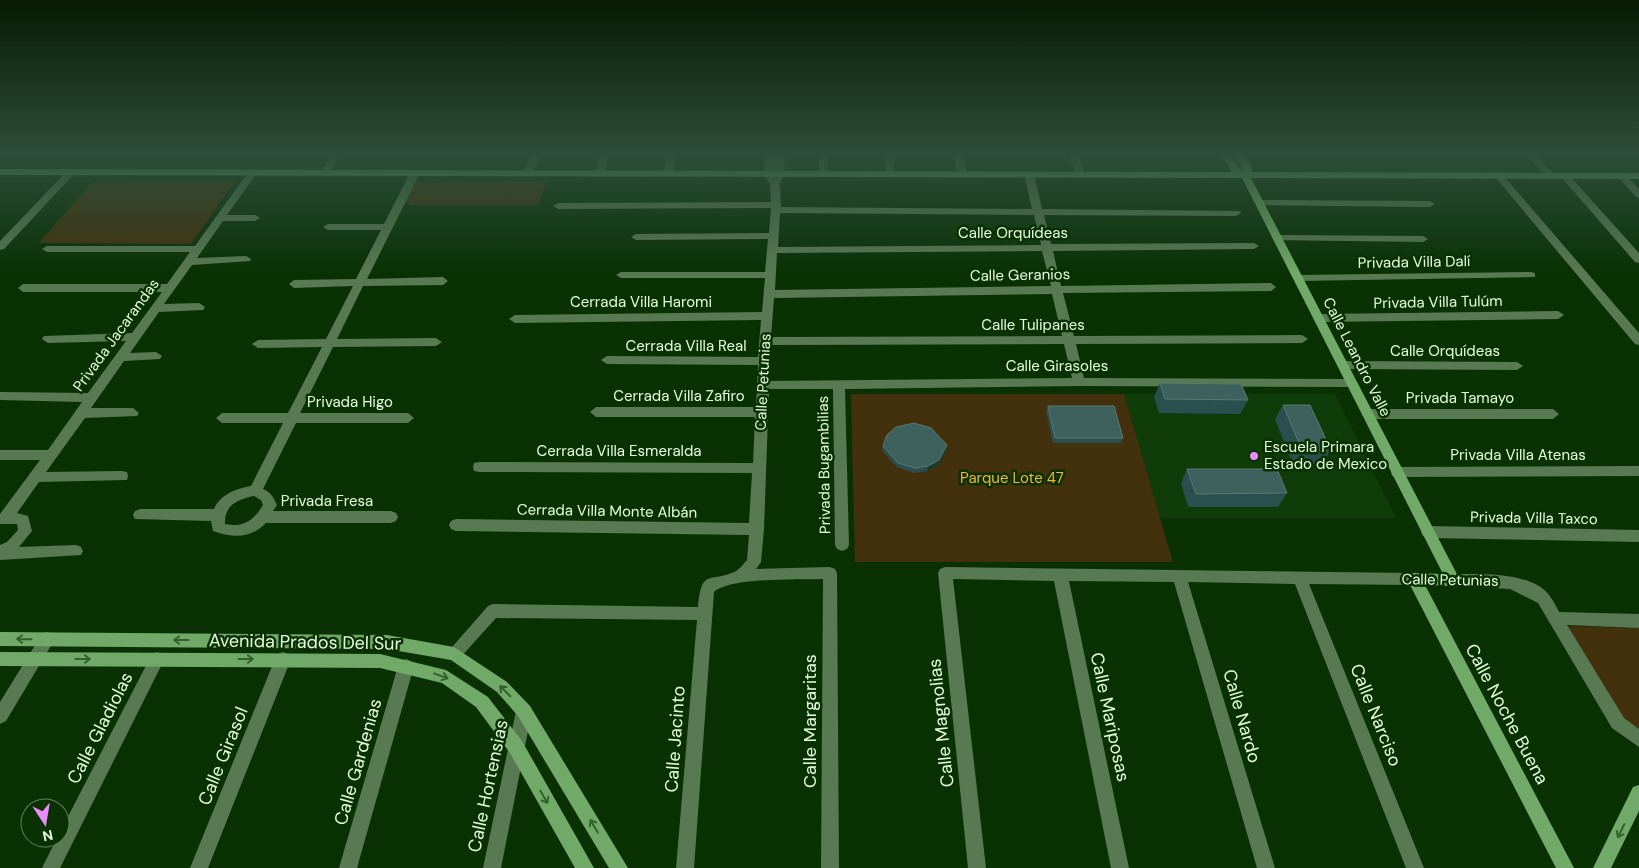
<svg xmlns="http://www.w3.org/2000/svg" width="1639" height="868" viewBox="0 0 1639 868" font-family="'DM Sans',sans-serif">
  <rect width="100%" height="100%" fill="#0a3104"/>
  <path fill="#103c09" d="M372,152h113l-9,19 -114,-1z
    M1124,394h211l61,124h-236z"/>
  <path fill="#43310e" d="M235,181l-44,63 -152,-1 53,-61z
    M547,181l-9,24h-128l-4,-3 10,-20z
    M851,394h273l49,168h-318z
    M1566,626l73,2v101l-23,-14z"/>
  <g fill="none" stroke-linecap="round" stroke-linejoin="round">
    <path fill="#587a52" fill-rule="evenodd" d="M333,152h10l-15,23h-6l-2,-2z
      M533,152h10l-12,23h-6l-2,-2z
      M600,152h10l-5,21 -5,3 -5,-3z
      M667,152h10l-4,21 -5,3 -5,-3z
      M765,152h10l-1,23 1,-23h10l-1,22 -4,10 1,23 251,2 -8,-35 5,-3 5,3 8,35 198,2 1,2 -5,3 -192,-1 7,29 203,-1 5,3 -5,3 -201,2 8,35 210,-3 5,4 -5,4 -208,2 11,43 228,-1 6,4 -6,4 -226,1 8,34 268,1 6,4 -6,4 -273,-1 -234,3 4,156 -2,4 -5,2 -5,-2 -2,-4 -2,-156h-64l-5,140 -3,33 -5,7 74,-2 5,2 2,4 2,295h-18l2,-289c-24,1 -92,-2 -109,13l-20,276h-18l21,-248 -201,-2 -37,41 -5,2 -5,-2 -3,-5 42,-48 5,-2 205,3c4,-40 11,-23 38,-36 4,-2 8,-8 11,-11l2,-25 -293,-4 -5,-2 -2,-4 2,-4 5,-2 293,4 3,-50 -273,-1 -5,-1 -1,-4 1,-4 5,-1 274,1 2,-46h-159l-6,-5 6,-5h160l2,-42 -151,-1 -6,-4 6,-4 151,1 3,-37 -246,3 -6,-4 6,-4 247,-3 3,-34h-144l-5,-3 5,-3h144l3,-33 -132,1 -5,-3 5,-3 133,-1 2,-25 -213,1 -5,-3 5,-3 213,-1 -1,-18 -6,-10zM780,213l254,2 7,30 -263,2zM1042,251l9,35 -276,4 2,-37zM1052,294l10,42 -291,1 3,-39zM1064,344l8,34 -303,3 2,-36z
      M819,152h10l-2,24 -3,1 -5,-3z
      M884,152h10v24l-3,1 -5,-3z
      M953,152h10l4,22 -2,2 -3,1 -5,-3z
      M1068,152h10l7,22 -2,2 -3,1 -5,-3z
      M1523,152h10l21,22v4h-6z
      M71,169l5,3 -2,2 -70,75 -4,1v-9l68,-71z
      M252,170l5,3 -30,42h28l5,3 -5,3h-32l-26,37 49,-2 5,3 -1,2 -58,4 -28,39 35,-1 6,4 -2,3 -44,2 -29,41 26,-1 6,4 -2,3 -36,2 -33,47h42l6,5 -2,3 -52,2 -39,54 76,-1 5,1 1,4 -1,4 -88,2 -22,31 11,3 4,15 -13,16 57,-2 5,2 2,4 -2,4 -81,5v-15l7,-3 11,-12 -1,-6h-17v-10l40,-54h-40v-10h48l34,-48 -82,-2v-8l88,1 38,-52 -78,2 -6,-4 2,-3 88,-3 30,-41h-139l-5,-4 5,-4h144l23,-32h-143l-5,-3 5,-3h148l54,-75z
      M415,170l5,3 -53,106 76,-2 5,4 -5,4 -80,1 -26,53 99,-1 6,4 -6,4 -103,1 -33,66h108l6,5 -6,5h-112l-33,66c8,3 10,8 14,16l-4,6h118l5,2 2,4 -2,4 -5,2h-125c-16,16 -33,15 -53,8l-2,-10 -76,-2 -2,-4 2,-4 5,-2h74c7,-15 21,-20 37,-23l32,-63h-61l-6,-5 6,-5h66l34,-66 -64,1 -6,-4 6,-4 68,-1 27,-53 -59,2 -5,-4 5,-4 62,-1 25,-49h-53l-5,-3 5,-3h56l26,-51zM254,496l7,4 2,5c-9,15 -20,23 -38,19 -1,-19 13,-25 29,-28z
      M1499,173l3,1 137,159v12l-4,-1 -139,-166 -2,-2z
      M1565,173l3,1 71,79v10l-4,-1 -73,-84 -2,-2z
      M1622,173l3,1 14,15v9l-3,-1 -19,-21z
      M1260,200l170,1 5,3 -5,3 -173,-2v-4z
      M1277,235l146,1 5,3 -5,3 -150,-2v-4z
      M1531,272l4,1v4l-237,4 -5,-3 5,-3z
      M1558,311l6,4 -6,4 -239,3 -6,-4 6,-4z
      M1343,361l174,1 6,4 -6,4 -174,-1 -6,-4z
      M1368,409h185l6,5 -6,5h-185l-6,-5z
      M1639,466v10l-242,1 -5,-1 -1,-4 1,-4 5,-1z
      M1428,526l211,4v12l-211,-4 -5,-2 -2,-4 2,-4z
      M945,567l469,6 5,2 2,4 -2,4 -5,2 -105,-1 115,284h-18l-111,-284 -107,-2 87,286h-18l-83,-286 -105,-1 60,287h-18l-57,-287 -101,-2 33,289h-18l-30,-295 2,-4z
      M1453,574c27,0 77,-3 96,21 4,5 7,11 10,17l80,2v14l-72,-3 57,93 15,11v18l-27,-19 -74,-125 -28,-14 -57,-3 -5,-2 -2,-4 2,-4z
      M47,632l5,2 2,5 -2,5 -46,77 -6,3v-22l42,-68z
      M157,652l5,2 3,5 -3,5 -102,204h-18l15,-30h3v-6l92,-178z
      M283,652l5,2 3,5 -83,209h-18l85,-209 3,-5z
      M406,659l5,2 3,5 -57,202h-18l59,-202 3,-5z
      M524,703l6,3 2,5 -31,157h-18l33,-157 2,-5z"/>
    <path fill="#71a968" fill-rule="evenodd" d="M1220,152h10l9,16 4,2 -10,-18h10l10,17 -2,3 388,1v6l-388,-1 209,402 -2,4 -5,2 -28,-1 149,283h-18l-147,-285 -2,-4 2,-4 5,-2 29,1 -201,-396 -1242,-3v-6l1232,3z
      M0,632l387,3 67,12 53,35 23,24 98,162h-19l-91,-152 -21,-24 -46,-32 -64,-11 -387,-3z
      M0,652l380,2 66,16 42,27 34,44 72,127h-19l-65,-115 -34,-46 -34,-24 -62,-15 -380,-2z
      M1639,785v26l-28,57h-18l40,-81z"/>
  </g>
  <path fill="#2b4e4f" d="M416,152h58l-2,4 -54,-1z
    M1160,383l88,17 -8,14 -81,-1 -5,-16z
    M1283,405l48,45 -10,14h-28l-18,-45z
    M1048,406l75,32 -2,5h-68l-7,-32z
    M883,446l64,4 -9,15 -11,6 -13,2 -17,-6 -15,-17z
    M1187,469l100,24 -9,14h-90l-7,-24z"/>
  <path fill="#153b2a" d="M947,445v5l-9,15 -11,6 1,-5z"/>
  <path fill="#3f615e" stroke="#587a72" d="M1160,383l81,1 7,16 -83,-1z
    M1283,405h27l21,45h-29z
    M1048,406h66l9,32h-68z
    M914,423l17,5 16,17 -8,15 -11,6 -13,2 -17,-5 -15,-17 4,-11 9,-8z
    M1187,469h90l10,24 -91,1z"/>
  <defs><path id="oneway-shaft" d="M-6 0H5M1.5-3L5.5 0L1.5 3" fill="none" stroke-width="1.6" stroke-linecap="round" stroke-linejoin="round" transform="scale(1.25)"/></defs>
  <g stroke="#33612c">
    <use href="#oneway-shaft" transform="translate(24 639) rotate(-179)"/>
    <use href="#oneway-shaft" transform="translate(181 640) rotate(-180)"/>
    <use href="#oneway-shaft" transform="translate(83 659)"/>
    <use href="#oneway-shaft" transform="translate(246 659)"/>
    <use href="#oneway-shaft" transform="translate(441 676) rotate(20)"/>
    <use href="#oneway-shaft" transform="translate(505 691) rotate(-135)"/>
    <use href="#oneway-shaft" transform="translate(544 797) rotate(60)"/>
    <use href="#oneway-shaft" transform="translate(594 826) rotate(-121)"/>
    <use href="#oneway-shaft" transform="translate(1621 831) rotate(116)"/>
  </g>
  <linearGradient id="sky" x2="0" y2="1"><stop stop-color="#061b02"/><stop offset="0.56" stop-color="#2d4e3a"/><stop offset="1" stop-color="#2d4e3a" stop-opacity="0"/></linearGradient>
  <rect width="1639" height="273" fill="url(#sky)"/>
  <circle fill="#ea8dfd" stroke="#0a3104" stroke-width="2" cx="1254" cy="456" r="5"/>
  <g text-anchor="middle" stroke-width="5" stroke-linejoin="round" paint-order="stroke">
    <g font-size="15" fill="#e3fede" stroke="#0a3104">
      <text x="1013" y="238">Calle Orquídeas</text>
      <text transform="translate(1414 262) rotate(-1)" y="5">Privada Villa Dalí</text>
      <text transform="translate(1020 275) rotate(-1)" y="5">Calle Geranios</text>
      <text x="641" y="307">Cerrada Villa Haromi</text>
      <text transform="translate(1438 302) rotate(-1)" y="5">Privada Villa Tulúm</text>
      <text x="1033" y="330">Calle Tulipanes</text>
      <text transform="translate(116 335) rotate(-54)" y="5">Privada Jacarandas</text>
      <text x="686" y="351">Cerrada Villa Real</text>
      <text x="1445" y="356">Calle Orquídeas</text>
      <text transform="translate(1357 357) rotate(63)" y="5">Calle Leandro Valle</text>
      <text x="1057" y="371">Calle Girasoles</text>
      <text transform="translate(763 382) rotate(-87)" y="5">Calle Petunias</text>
      <text x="679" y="401">Cerrada Villa Zafiro</text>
      <text x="1460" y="403">Privada Tamayo</text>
      <text x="350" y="407">Privada Higo</text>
      <text x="619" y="456">Cerrada Villa Esmeralda</text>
      <text x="1518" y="460">Privada Villa Atenas</text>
      <text transform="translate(824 465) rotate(-91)" y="5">Privada Bugambilias</text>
      <text x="327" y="506">Privada Fresa</text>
      <text transform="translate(607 511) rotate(1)" y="5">Cerrada Villa Monte Albán</text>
      <text transform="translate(1534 518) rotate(1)" y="5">Privada Villa Taxco</text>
      <text transform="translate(1450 580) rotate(1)" y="5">Calle Petunias</text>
    </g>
    <g font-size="15" fill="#e3fede" stroke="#0a3104" text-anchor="start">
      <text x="1264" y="452">Escuela Primara<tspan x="1264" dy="17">Estado de Mexico</tspan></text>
    </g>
    <g font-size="15" fill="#f5b633" stroke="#0a3104">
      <text x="1012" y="483">Parque Lote 47</text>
    </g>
    <g font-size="18" fill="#e3fede" stroke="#0a3104">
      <text transform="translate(305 642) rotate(1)" y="6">Avenida Prados Del Sur</text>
      <text transform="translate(1507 714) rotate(62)" y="6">Calle Noche Buena</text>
      <text transform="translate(1376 715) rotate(68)" y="6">Calle Narciso</text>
      <text transform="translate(1242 716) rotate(74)" y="6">Calle Nardo</text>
      <text transform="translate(1110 717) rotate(78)" y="6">Calle Mariposas</text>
      <text transform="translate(810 721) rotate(-90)" y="6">Calle Margaritas</text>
      <text transform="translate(941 723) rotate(-96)" y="6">Calle Magnolias</text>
      <text transform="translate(100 728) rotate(-63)" y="6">Calle Gladiolas</text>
      <text transform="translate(675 739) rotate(-86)" y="6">Calle Jacinto</text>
      <text transform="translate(223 756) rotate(-68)" y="6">Calle Girasol</text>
      <text transform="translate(358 762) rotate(-74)" y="6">Calle Gardenias</text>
      <text transform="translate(488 786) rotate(-78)" y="6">Calle Hortensias</text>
    </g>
  </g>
  <g transform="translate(45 823) rotate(168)"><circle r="24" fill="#0a3104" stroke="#61835b"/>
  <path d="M0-4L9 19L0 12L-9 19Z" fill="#ea8dfd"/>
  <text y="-8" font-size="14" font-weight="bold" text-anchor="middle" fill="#e3fede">N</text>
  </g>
</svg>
